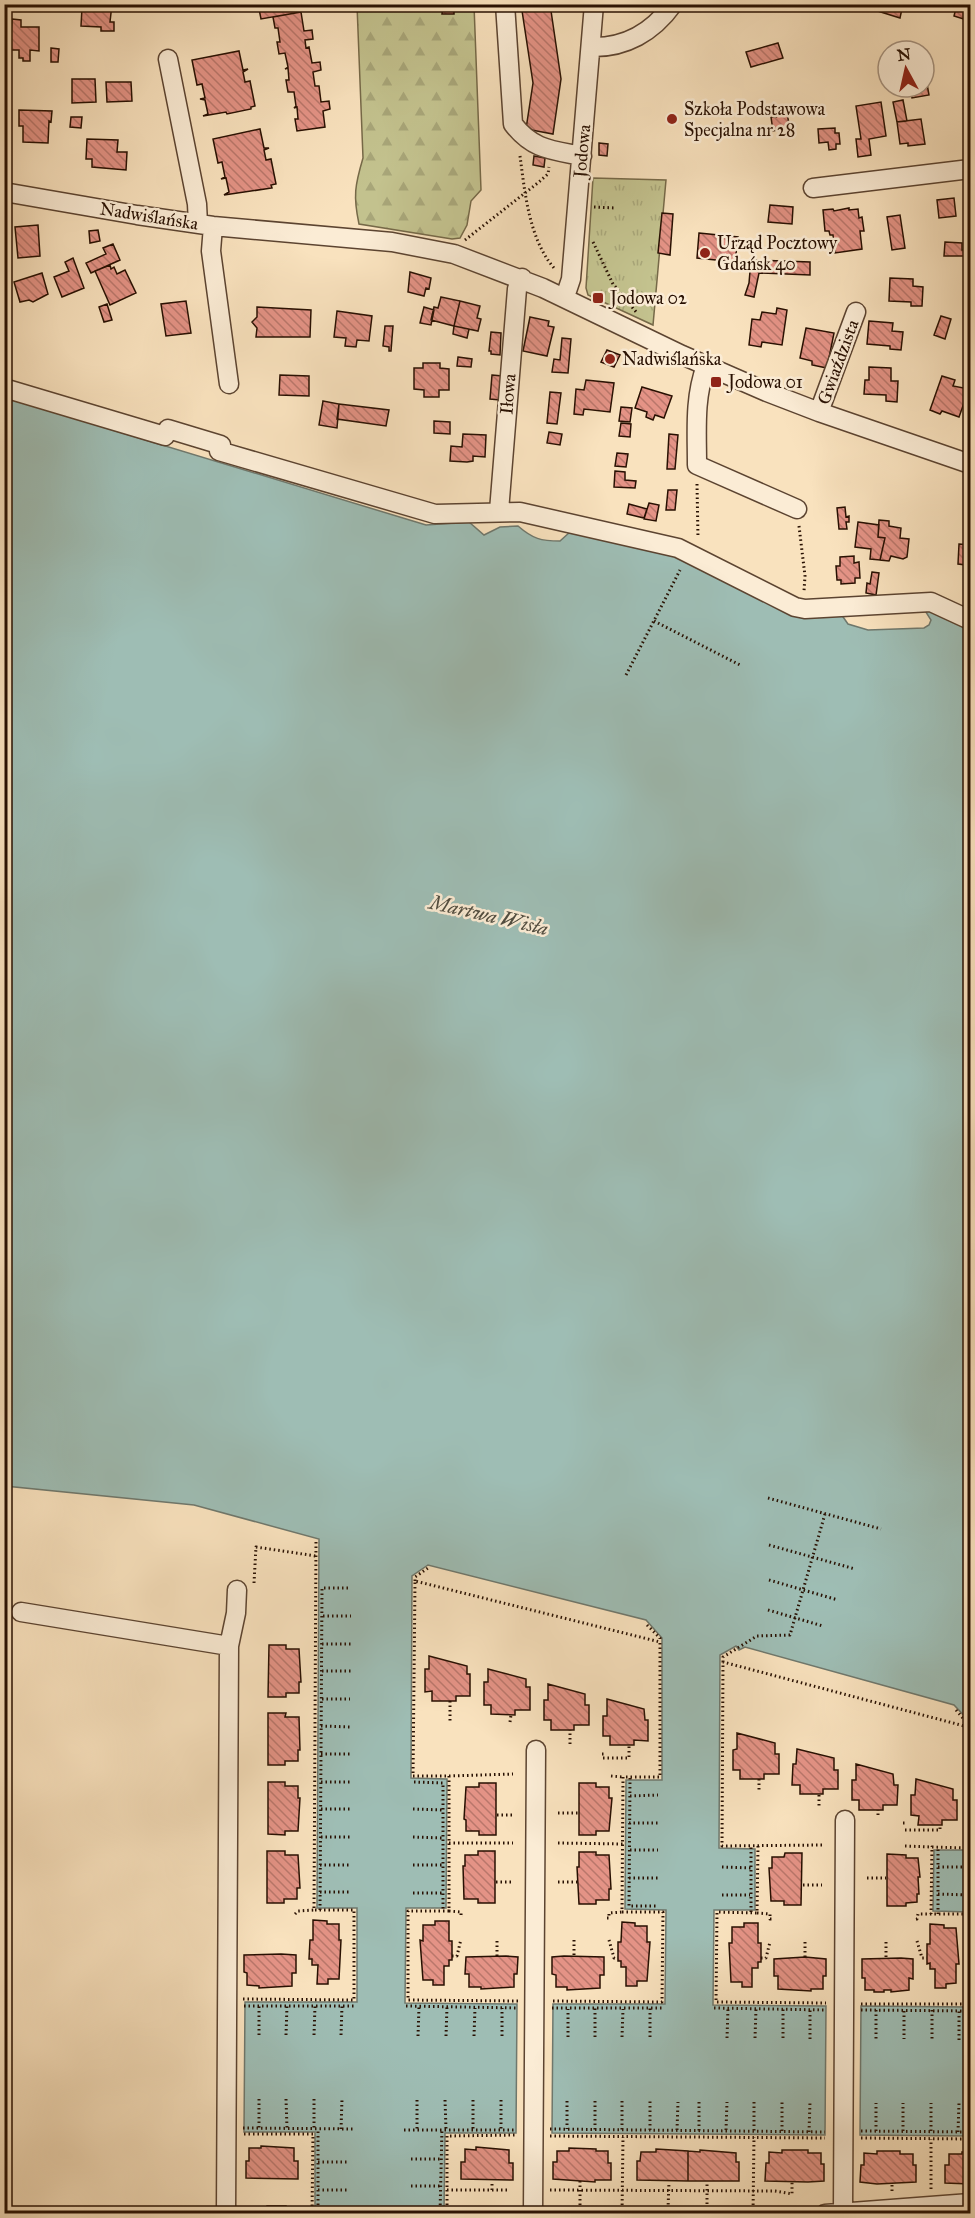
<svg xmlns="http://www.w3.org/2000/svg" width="975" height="2218" viewBox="0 0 975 2218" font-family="'IM FELL Great Primer',serif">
  <defs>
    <pattern id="forest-firs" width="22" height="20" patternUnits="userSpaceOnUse" patternTransform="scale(1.5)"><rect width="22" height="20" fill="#c3c28e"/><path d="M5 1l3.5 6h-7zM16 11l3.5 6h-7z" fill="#a8a679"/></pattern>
    <pattern id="park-tufts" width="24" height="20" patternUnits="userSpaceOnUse" patternTransform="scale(1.5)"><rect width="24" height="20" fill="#c3c28e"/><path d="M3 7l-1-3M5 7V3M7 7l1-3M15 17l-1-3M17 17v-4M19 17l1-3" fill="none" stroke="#a8a679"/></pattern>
    <pattern id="building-back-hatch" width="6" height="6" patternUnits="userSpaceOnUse" patternTransform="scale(1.5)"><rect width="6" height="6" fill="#e49386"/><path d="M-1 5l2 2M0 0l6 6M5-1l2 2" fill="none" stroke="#b9776b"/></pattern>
  </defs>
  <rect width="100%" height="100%" fill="#f9e2be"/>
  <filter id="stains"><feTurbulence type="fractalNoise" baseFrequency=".00333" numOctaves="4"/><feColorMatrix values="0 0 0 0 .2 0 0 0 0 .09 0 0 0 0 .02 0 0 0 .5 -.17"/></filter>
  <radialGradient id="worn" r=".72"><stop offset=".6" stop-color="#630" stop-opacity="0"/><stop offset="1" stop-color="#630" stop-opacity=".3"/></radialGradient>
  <path fill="url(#forest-firs)" stroke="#766948" stroke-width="1.5" d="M357,5h117l7,185 -10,11 -4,24 -7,13 -8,1 -93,-15c-6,-28 -4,-39 4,-66z"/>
  <path fill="url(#park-tufts)" stroke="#766948" stroke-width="1.5" d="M593,178l73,2 -13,145 -65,-30 -2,-7z"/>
  <path fill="#9ebdb4" stroke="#6f786d" stroke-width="1.5" d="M4,397l422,128 43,-3 15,13 16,-8 18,-1c15,13 23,15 42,15l10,-9 104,22 167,60 7,10 20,6 56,-2 5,-3 2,-5 -7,-11h5l41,20v1093l-16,-17 -209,-58 -6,3 -3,-4 -16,9 -1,193 36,1v61h-41l-1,95 113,1 -1,129 -273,-2 1,-129h112l1,-94 -41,-1 1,-129h36v-142l-16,-18 -218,-55 -16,11 -1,202 36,1 -1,129h-40l-1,95 112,1 -1,129h-71l-1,80 -129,1v-82h-71l1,-130h112v-94h-40l2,-369 -125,-34 -189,-19z
    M970,1782v130l-37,-1 1,-61h36z
    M861,2006l109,1v129l-110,-1z"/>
  <path fill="url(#building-back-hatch)" stroke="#281002" stroke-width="1.5" d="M80,4h32l-2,18h4v9h-13v-4l-20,-1 1,-18h-2z
    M258,4h41l2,8 -40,7z
    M443,4h16v4h-5v6h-12z
    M521,4h29l11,75 -8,55 -27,-5 7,-46z
    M855,4h48l-3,14z
    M957,4l13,1v16l-16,-5z
    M301,12l3,19 8,-1 1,9 -8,1 1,8 3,-1 3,16 8,-1 1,8 -8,2 2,14h4l2,16 8,-1 1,8 -7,2 2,16 -28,4 -2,-12h3l-1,-12 -3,1 2,-2 -2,-14h-6l-2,-12h3l-1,-12 -3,1 3,-2 -3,-14 -6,1 -2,-12h3l-2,-14h-3l-2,-11z
    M12,19l9,1v7h18v24l-9,-1v11h-7v-3h-4v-8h-9z
    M4,27h7l-1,33h-6z
    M778,43l5,15 -32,9 -5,-15z
    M51,48l8,1 -1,13h-7z
    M239,51l4,19 5,-1 -5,3 2,10 5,-1 5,25 -4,1v2l-24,5 -1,-2 -23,4 5,-2 -3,-14 -5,-1 5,-1 -3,-14 -5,1 -5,-25z
    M72,79h23l1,23 -24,1z
    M106,82h25l1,19 -25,1z
    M927,84l2,11 -17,3 -2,-11h14v-2z
    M903,100l4,21 -10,1 -4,-20z
    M881,102l5,34 -17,3 2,16 -13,2 -2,-18h5l-5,-33z
    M19,110l33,1 -1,11 -2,-1 -1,22 -25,-1v-16h-4z
    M781,111l1,5 5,-2 3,14 -17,3 -2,-14h5l-1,-5z
    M71,117h11l-1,11 -11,-1z
    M921,119l4,25 -17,2v-3l-8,1 -3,-22z
    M835,128v5h4l1,11h-4v5l-7,1 -1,-8 -9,1 -1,-14z
    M260,129l4,19h5l-5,2 2,10 5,-1 5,25 -5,1 1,3 -48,7 5,-3 -3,-14 -5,1 4,-2 -3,-15 -4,1 -5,-24z
    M87,139l31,1 -1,12h10l-1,18 -34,-3v-8h-6z
    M599,143l9,1 -1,12 -8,-1z
    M534,156l11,2 -1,9 -11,-2z
    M954,198l2,18 -17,2 -2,-18z
    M770,205l23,2 -1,17 -24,-2z
    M849,208v2l9,-1 1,9 3,-1 2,14h-4l2,18 -27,4 -2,-18h-3l-1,-4h-4l-2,-21 10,-1 1,2z
    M662,213l11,1 -3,41 -12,-2z
    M900,215l5,33 -13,2 -5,-33z
    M38,225l2,31 -22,2 -3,-31z
    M98,230l2,11 -10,2 -1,-12z
    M699,233l39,4 -3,25 -38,-4z
    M945,242l17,1v7h3v6h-21z
    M113,244l7,16 -29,13 -5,-10 20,-9 -3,-6z
    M73,258l11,30 -22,9 -8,-20 15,-6 -4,-9z
    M751,260l59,2v13l-51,-2 -5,24 -9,-2 4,-12z
    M110,265l1,4 3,-2 3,7 8,-4 11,23 -26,12 -15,-34z
    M410,272l21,6 -2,11 -3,-1 -2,8 -16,-4z
    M42,273l6,21 -15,8 -4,-2 -9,2 -6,-20z
    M890,278l23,1v7l10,1 -1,19h-11v-4l-22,-1z
    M441,297l19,4 -6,25 -23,-6 3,-13 4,1z
    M186,301l5,32 -25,3 -5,-32z
    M460,301l20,5 -3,12 4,1 -3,12 -24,-5z
    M107,304l5,16 -8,2 -5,-15z
    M257,307l54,3 -1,27h-54l1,-9 -5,-6 5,-5z
    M424,307l10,3 -3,15 -11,-2z
    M777,308l10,2 -5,35 -20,-3 -1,5 -12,-2 3,-26 8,1 2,-8 14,2z
    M337,311l35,5 -3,25 -12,-1 -1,7 -11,-1 1,-8 -12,-1z
    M941,316l10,3 -6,20 -11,-4z
    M530,317l19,4 -1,5 6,1 -7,29 -24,-5z
    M869,321l24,2 -1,8 11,1 -2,18 -11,-1v-3l-23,-2z
    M385,326h8l-2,25h-2v-4l-6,-1z
    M454,326l15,3 -2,9 -14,-4z
    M806,328l28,5 -7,35 -15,-3v-4l-12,-3z
    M491,332l10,1 -1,22 -9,-1v-3h-2z
    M562,338l9,1 -3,34 -16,-1 2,-13 6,1z
    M607,350l13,5 -6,12 -13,-5z
    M458,357l14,2 -1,8 -14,-1z
    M423,363h17v5l9,1v21h-10v7h-15v-7l-10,-1v-21h9z
    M869,367l22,1v13h7l-1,21 -11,-1v-6l-22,-1 1,-14h4z
    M280,375l29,1v20l-30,-1z
    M492,375l10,1 -2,24 -10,-1z
    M942,376l13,4 -2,6 16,3 -10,28 -17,-6 -2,3 -10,-4z
    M586,380l28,3 -4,29 -26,-3 -1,6 -9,-1 2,-25 8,1z
    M642,387l30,9 -8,22 -9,-3 -2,5 -7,-3 1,-5 -12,-4z
    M550,392l11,1 -4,31 -10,-1z
    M323,401l16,3 -2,24 -18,-3z
    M339,404l50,6 -3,16 -49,-7z
    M621,407l11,1 -2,14 -11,-1z
    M434,421l16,1v12l-16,-1z
    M621,423l10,1 -1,13 -11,-1z
    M549,432l13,2 -2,11 -13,-2z
    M463,434l23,1 -1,22 -12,-1v5l-6,1 -17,-1 1,-15 11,1z
    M669,434l9,1 -3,34h-8z
    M617,453l11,1 -2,13 -11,-1z
    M615,471l10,1v8l11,1 -1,7 -21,-1z
    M668,490h9l-2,20h-9z
    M649,503l10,2 -3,16 -12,-2z
    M629,504l18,5 -3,9 -17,-4z
    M845,507l1,10 3,-1v6h-3l1,7h-8l-2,-21z
    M879,520l10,1v5l12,2 -1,10 9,1 -2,18 -4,2 -12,-3 -2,5 -9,-1 5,-22 -7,-1z
    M858,522l21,3 -1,12 7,1 -5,22 -10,-1 1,-10 -16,-2z
    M959,544l11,1v27l-4,-1v-6l-8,-1z
    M854,556v7l5,-1 1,16h-5v5l-14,1v-4h-4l-1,-14h4v-9z
    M872,572l7,1 -3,22 -10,-2 1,-10 3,1z
    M269,1645h17v4h13l2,33h-2v11h-13v4h-18z
    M429,1656l38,10v8h3v22h-14v5h-24v-10l-7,1v-23h4z
    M488,1669l38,10v8h4v23h-15v5l-24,-1v-9h-7v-23h4z
    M548,1684l37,10v11h4v20h-15v5h-23v-10h-7v-20h4z
    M607,1699l37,10 1,11h3v21l-14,-1v5h-24v-9h-7v-20h4z
    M268,1713h18l-1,4h14l1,33h-2v11h-13v4h-17z
    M737,1733l38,10v11h4v20h-15v5h-24v-9h-7v-20l4,-1z
    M797,1749l37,9v12h4v19h-15v5h-23v-9h-8l1,-21h3z
    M856,1764l37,10 1,11h4l-1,20h-14v5h-24v-10h-7v-20h4z
    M916,1779l37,10v11h4v20h-15v5h-24l1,-9 -8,-1v-20h4z
    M268,1782h17v4h13v12h2l-2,33h-13v4l-17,-1z
    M479,1783h17v52h-17v-4h-13v-11l-2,-1 2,-32h13z
    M579,1783h17v4h13v11h3l-3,33h-13v4h-17z
    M267,1851h18v4h13l2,33h-3v11h-13v4h-17z
    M478,1851h17v52h-17v-4h-14l-1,-33h2v-11h13z
    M579,1852h17v3h13l2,34h-2v11h-13v4h-17l-2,-37h2z
    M785,1853h17l-1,52h-17v-4h-13l-2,-33h3v-11h12z
    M887,1854l19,1v3h12l2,19h-2l1,17h-2v8l-11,1v3h-19z
    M313,1920l14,1v3h12v16h2l-2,39h-11v5h-11l1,-19h-6v-6h-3l1,-19h3z
    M435,1921h14v20h3v19h-3v6h-5v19h-11v-5h-10l-3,-40 3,1v-16h12z
    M622,1922l13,1v3h12v16h3l-3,39h-10v5h-11v-19h-5v-6h-3v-19h3z
    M744,1923h14v20h3v19h-3v6h-6v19h-10v-5h-11l-2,-39h3v-16h12z
    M930,1924l14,1v3h12l3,36h-3v19l-10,1v4h-11v-19h-5v-6l-3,1v-20h3z
    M281,1954l15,1v18h-4v13l-33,2v-2l-12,-1v-12l-3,-1v-17z
    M506,1956l12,1 -1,17h-3v13l-33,2v-2h-12v-13h-4l1,-17z
    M564,1956l40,1v18h-4v13l-33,2v-3h-11v-12l-4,-1v-17z
    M805,1957l21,2v17h-3v13h-12v2l-33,-2v-13h-4v-17z
    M901,1958l12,1v20l-4,-1v12l-18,2v-2h-7v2h-10v-2h-9v-12h-3v-19z
    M261,2146l33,2v13h4v18l-52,-1v-17h3v-13h12z
    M476,2147l33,3v13h4v17l-52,-1v-17h4v-13l11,1z
    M569,2148l27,1v2h12v12h3v17h-16v2l-42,-3v-17h4v-11h12z
    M656,2149l32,2v30l-51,-1v-19h3l1,-9h15z
    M700,2150l36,3v9h3v19h-51v-30l12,1z
    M782,2150h26v3h13v11h3v17l-16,1 -43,-1 1,-18h3v-11l13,1z
    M877,2151h23v3h13v11h3v17l-39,2 -17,-2 1,-17h3v-12l13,1z
    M962,2152h8v32l-25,-1v-18h4v-11h13z
    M267,2206h19v4h9v4h-29z"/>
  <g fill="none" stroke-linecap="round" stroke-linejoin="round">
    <g stroke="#5c4431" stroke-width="21">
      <path id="minor" d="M505,4l8,120c20,26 39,26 69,32
        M591,47c34,1 62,-15 82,-43
        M168,59l29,145 1,20
        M813,188l157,-19
        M4,192l133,23 76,11 179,16 62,12 89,34 139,67 85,37 52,20 151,52
        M213,226l-2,25 18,133
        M565,297l6,-18 23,-275
        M706,366c-12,32 -9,65 -9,99l100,44
        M4,388l161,48 3,-7 53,16 -2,6 216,63 85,-2 158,36 117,59 10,2 126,-7 39,18
        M819,412l37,-100
        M499,511l18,-222 5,-11
        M21,1612l208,34
        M843,2211l2,-391
        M226,2214l3,-568 7,-33 1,-23
        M533,2214l3,-464
        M825,2214l145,-11"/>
    </g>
    <path stroke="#281002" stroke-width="3" stroke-dasharray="1.5 3" stroke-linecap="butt" d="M520,156c5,37 9,83 34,112
      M594,207l22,1
      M465,240l74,-58 9,-8 1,-7
      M593,242l20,42 24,29
      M697,484l1,54
      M799,526l6,50 -1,15
      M654,621l88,45
      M626,675l54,-105
      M768,1498l113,31
      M769,1545l86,24
      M769,1580l69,20
      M415,1581v-4l13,-9
      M254,1583l2,-36 60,9
      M768,1610l55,16
      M323,1616h28
      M647,1625l13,13v4
      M322,1644h29
      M723,1662v-5l34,-21 33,-1 35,-121
      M322,1671h29
      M322,1699h28
      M450,1701v21
      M956,1710l12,14v3
      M510,1722l1,-7
      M321,1726l29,1
      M570,1744v-14
      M321,1754h29
      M602,1754h2
      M603,1758h26v-13
      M449,1776l64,-2
      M611,1776l12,1
      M630,1778l-1,128h29
      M759,1779v13
      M321,1782h29
      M414,1782l29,1v127
      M819,1795v11
      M630,1796l28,-1
      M321,1809h29
      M413,1809l30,1
      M558,1813h20
      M497,1815h16
      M878,1815v-5
      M629,1823h29
      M903,1823h2
      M905,1830h35v-5
      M321,1837h29
      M413,1837l30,1
      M449,1843h64
      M558,1843l65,1
      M822,1845l-100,1 1,-184 245,65v121l-36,-1 -1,67
      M758,1846l-1,67 -40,-1 -1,90 110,1
      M905,1846l27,1
      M630,1850h28
      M320,1865h30
      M413,1865h30
      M722,1867l29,1
      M938,1867h29
      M629,1878h29
      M867,1878h19
      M496,1882h16
      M558,1882h19
      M803,1885h19
      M320,1892h29
      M413,1893h30
      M938,1894l29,1
      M722,1895h28
      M320,1910l2,-322h29
      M449,1911l12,1v4h2
      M751,1912v-66
      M757,1913l13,1v5h2
      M295,1914l3,-3 16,-1
      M938,1914v-67
      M607,1918h2v-5l13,-1
      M916,1919h1l1,-5h52
      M574,1940v16
      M609,1940l5,18h4
      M917,1941l5,17h5
      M805,1942v15
      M886,1942v16
      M452,1956h5l4,-17
      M497,1956v-17
      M761,1958h5l4,-16
      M243,1999l111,1v-90h-40l2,-370
      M518,2001l-110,-1v-89h41v-135h-36l2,-195 245,61v135h-37l-1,135h41l-1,90 -111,-1
      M861,2004h109
      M244,2006h112
      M406,2006l112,2
      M552,2008h112
      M714,2008l112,2
      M861,2010l109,1
      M876,2010v29
      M932,2010v30
      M904,2011v28
      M259,2035v-29
      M286,2035l1,-29
      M314,2035l1,-29
      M341,2035l1,-29
      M418,2036l1,-29
      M446,2036l1,-29
      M474,2036l1,-28
      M502,2036v-28
      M568,2037v-28
      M595,2037v-29
      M622,2037l1,-28
      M650,2037v-29
      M727,2038l1,-30
      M755,2038l1,-29
      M783,2038v-29
      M810,2039v-30
      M959,2040v-30
      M259,2099v29
      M286,2099l1,29
      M314,2099v29
      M417,2100v30
      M445,2100l1,29
      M473,2100v30
      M501,2100v30
      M567,2101v28
      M595,2101v29
      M622,2101v29
      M699,2102v29
      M754,2102v29
      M243,2128l112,1
      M341,2129l1,-30
      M550,2129l275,3
      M404,2130h112
      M650,2130v-29
      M677,2130l1,-28
      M726,2130l1,-28
      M782,2131v-29
      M861,2131l109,1
      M876,2131v-28
      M903,2131v-28
      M931,2131v-28
      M809,2132l1,-30
      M958,2132l1,-29
      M244,2134h69l-1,80
      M550,2136l275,2
      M861,2138l109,1
      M411,2159h30
      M318,2162h29
      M411,2186h30
      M931,2189v-50
      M318,2190h29
      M447,2190h63
      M492,2190v-9
      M550,2190l225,1 17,3v-12
      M892,2191v-7
      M707,2204v-22
      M668,2209l1,-27
      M318,2214v-85
      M440,2214l2,-85
      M447,2214v-78l70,-1
      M580,2214v-33
      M622,2214l1,-77
      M753,2214l1,-77"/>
    <use href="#minor" stroke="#fbecd5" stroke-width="18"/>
  </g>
  <g fill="#8f2418" stroke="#fbecd5" stroke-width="2">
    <circle cx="672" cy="119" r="6"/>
    <circle cx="705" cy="253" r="6"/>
    <rect x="592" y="292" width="12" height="12" rx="3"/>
    <circle cx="610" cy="359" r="6"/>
    <rect x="710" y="376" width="12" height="12" rx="3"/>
  </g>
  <g text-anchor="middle" stroke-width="5" stroke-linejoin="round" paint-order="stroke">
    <g font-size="18" fill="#281002" stroke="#fbecd5" text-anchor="start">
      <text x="684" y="115">Szkoła Podstawowa<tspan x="684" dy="21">Specjalna nr 28</tspan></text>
      <text x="717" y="249">Urząd Pocztowy<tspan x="717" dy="21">Gdańsk 40</tspan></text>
      <text x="610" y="304">Jodowa 02</text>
      <text x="622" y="365">Nadwiślańska</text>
      <text x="728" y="388">Jodowa 01</text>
    </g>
    <g font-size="18" fill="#281002" stroke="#fbecd5">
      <text transform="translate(582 151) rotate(-85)" y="6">Jodowa</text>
      <text transform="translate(149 216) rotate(9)" y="6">Nadwiślańska</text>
      <text transform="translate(838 362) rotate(-70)" y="6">Gwiaździsta</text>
      <text transform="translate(508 394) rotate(-85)" y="6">Iłowa</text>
    </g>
    <g font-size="20" font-style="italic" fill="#514d40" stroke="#fbecd5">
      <text transform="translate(489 915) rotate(13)" y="7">Martwa Wisła</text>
    </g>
  </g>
  <rect width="975" height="2218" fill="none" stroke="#f9e2be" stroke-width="24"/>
  <rect x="6" y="6" width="963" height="2206" fill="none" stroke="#281002" stroke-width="3"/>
  <rect x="12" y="12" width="951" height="2194" fill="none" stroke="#281002" stroke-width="1.5"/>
  <g transform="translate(906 69) rotate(352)"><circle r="28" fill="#fbecd5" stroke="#a79481" stroke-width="1.5"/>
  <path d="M0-4.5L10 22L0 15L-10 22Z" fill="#8f2418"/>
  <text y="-9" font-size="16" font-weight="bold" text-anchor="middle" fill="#281002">N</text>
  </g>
  <rect width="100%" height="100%" filter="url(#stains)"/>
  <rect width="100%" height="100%" fill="url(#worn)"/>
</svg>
